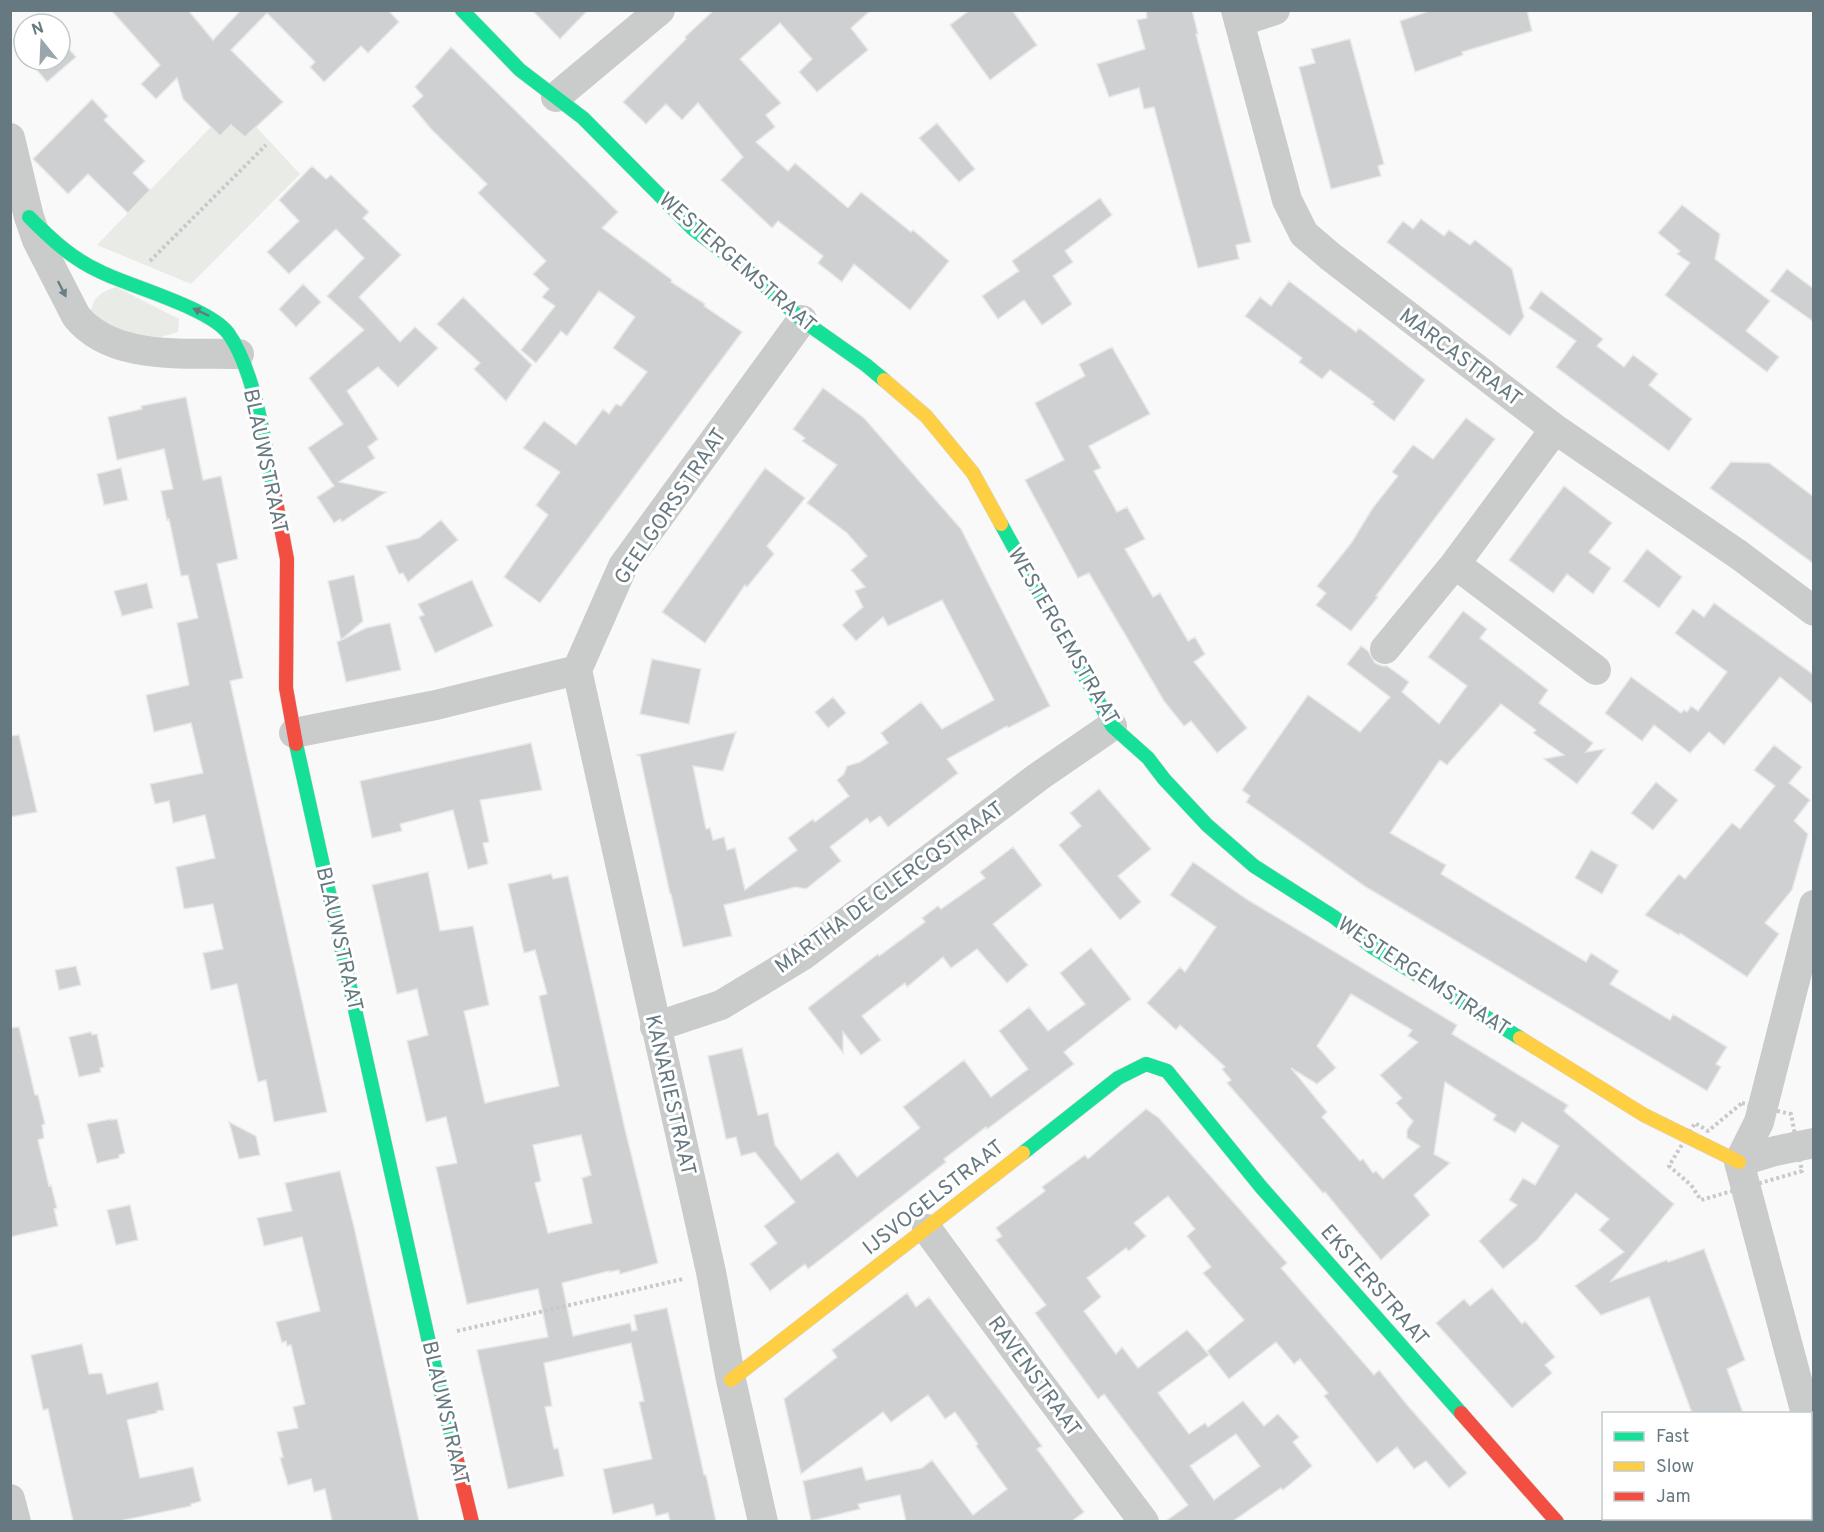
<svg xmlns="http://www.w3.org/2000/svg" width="1824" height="1532" viewBox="0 0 1824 1532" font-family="Overpass,sans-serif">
  <rect width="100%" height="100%" fill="#f9f9f9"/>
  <path fill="#e8ebe6" d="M234,103l66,71 -109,110 -94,-39z
    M116,287l63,32 -1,13 -24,7 -45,-12 -18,-17c3,-14 12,-19 25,-23z"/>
  <path fill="#ced0d1" stroke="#e8e8e8" stroke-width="1.5" fill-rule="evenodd" d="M111,10h77l25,30 28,-30h147l11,12 -31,31 -7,-7 -37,36 -14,-15 5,-5 -48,-49 -36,37 52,52 -38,35 -14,-12 -11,11 -37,-37 -6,-21 -21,21 -15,-15 19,-19z
    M532,10h56l-28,29z
    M714,10h157l-20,18 17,22 -51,42 -18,-20 13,-13 -32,-36 -40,36 41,44 -15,12 9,12 -19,15 32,29 7,-8 53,45 13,-16 50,40 2,-2 36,31 -39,49 -56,-46 -12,18 -24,-19 5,-7 -45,-35 -6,7 -51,-48 22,-23 -45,-54 -16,17 -16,-16 -20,20 -23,-22 63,-63 -1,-2z
    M970,10h42l25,35 -47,35 -40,-55z
    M1146,10h46l6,24h-2l55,208 -15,3 3,14 -41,9 -44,-161 -10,2 -5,-21 -30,9 -12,-33 48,-15 -8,-29 10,-2z
    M1432,10h95l5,21 -70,21 1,3 -48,17 -15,-51z
    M60,39l16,18 -29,25 -17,-20 30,-2z
    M1350,39l34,125 -6,2 3,10 -50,13 -32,-122 16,-4 -4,-14z
    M451,47l167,165 -16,16 70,52 -1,2 34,22 -1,2 38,26 -202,271 -36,-26 44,-62 -12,-10 24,-33 -37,-24 21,-27 32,24 27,-36 6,5 7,-10 5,2 26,-34 -34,-24 22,-31 -36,-26 -32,45 -6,-5 -25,32 -15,-13 34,-44 -13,-9 7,-8 -16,-15 13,-13 -68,-68 9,-9 -55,-54 -20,-24 11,-10 -8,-9z
    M92,99l16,17 -4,4 41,41 -12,12 17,17 -22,23 -40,-39 -20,20 -35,-35z
    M937,123l38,46 -16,13 -40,-44z
    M312,166l14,13 5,-4 38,37 -6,6 38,37 -42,42 41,45 15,-15 23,21 -40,39 -20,-20 -31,24 31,48 -10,8 7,11 -36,24 47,10 -44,30 -2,-3 -6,4 -17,-26 17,-11 -26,-38 35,-24 -34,-46 55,-48 -37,-34 37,-38 -28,-29 -47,45 -22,-22 32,-31 -20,-21z
    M1100,198l12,17 -47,36 8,11 -20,14 19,28 -30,21 -18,-25 -26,19 -16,-23 37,-25 -7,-10z
    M1682,205l38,29 -5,25 55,42 -24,30 33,26 -12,15 -102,-77 25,-32 -13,-9 3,-3 -22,-18z
    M1421,219l23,17 5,-6 21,15 5,-5 37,29 12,48 -14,19 -123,-94 16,-21 10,8z
    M1787,269l27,20v33l-44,-31z
    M1289,281l67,51 3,-4 66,52 -31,41 -22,-17 2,-2 -44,-32 -8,9 -23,-17 3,-4 -57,-42 15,-19 11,9z
    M303,284l18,18 -25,25 -17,-18z
    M1541,291l62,48 -6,7 27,21 9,-12 25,19 -9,11 43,34 -23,32 -113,-84 20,-26 -47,-33z
    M463,297l69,68 -26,36 -32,-32 6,-6 -43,-39z
    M1112,347l38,67 -61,32 12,22 -7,3 23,41 10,-5 18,32 -20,10 28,48 7,-4 28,48 7,-4 10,17 -11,8 53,66 -30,25 -26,-32 -7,5 -20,-25 -75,-128 -11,5 -53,-98 39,-20 -29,-57 50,-27 -6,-12z
    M823,388l41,30 97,111 89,177 -42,22 -1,-2 -60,33 11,14 -70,54 -8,-11 -10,7 -3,-5 -37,29 11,14 -35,28 -10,-2 -72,18 8,31 -49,11 -12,-53h-1l-30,-138 -4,-1 100,-23 -13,39 -30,-5 13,63 4,-1 3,12 11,-3 3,13 8,-2 10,42 52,-40 -9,-12 25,-19 2,3 34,-26 -12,-16 7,-6 3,-8 13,-4 28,-19 -7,-10 40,-31 21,27 52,-29 -52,-100 -54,26 -5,-9 -27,24 -14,-16 21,-18 -8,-16 10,-4 -14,-17 16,-14 -20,-23 -40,-30 30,-38 -35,-24 3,-3 -12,-9z
    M186,397l17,83 18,-4 17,83 -21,5 26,114 -13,3 97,431 -53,10 -8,-42 -8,2 -3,-13 -18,-85 -26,6 -8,-37 20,-4 -10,-45 -29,5 -8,-42 39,-9 -10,-43 -32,8 -4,-22 -14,3 -5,-20 53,-11 -12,-50 -37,9 -8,-37 43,-10 -12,-62 21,-5 -10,-43 -7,1 -12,-57 -2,1 -6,-29 12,-2 -9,-40 -47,11 -9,-43 34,-8 -1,-3z
    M1466,418l29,21 -119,157 2,1 -27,34 -35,-26 10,-12 -9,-7 35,-44 20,-33 26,-33 -6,-4 21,-27 20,14z
    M1731,462l38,1 45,34v67l-104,-76z
    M121,468l7,32 -24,5 -7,-31z
    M765,468l40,30 -38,48 7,8 -27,33 -2,-2 -40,58 -43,-31z
    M1564,486l48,37 -23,29 22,16 -18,26 -26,-20 -14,19 -44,-33z
    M441,520l17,20 -50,42 -5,-9 -4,1 -13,-28 33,-8z
    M1647,549l35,28 -23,31 -36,-27z
    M354,575l9,46 -22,19 -13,-59z
    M472,580l21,46 -58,27 -16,-36 5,-2 -6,-11z
    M147,583l6,25 -31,8 -8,-25z
    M1714,603l100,72v30l-34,-28 -56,68 -15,-13 -19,21 -36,-28 -12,16 -37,-28 26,-36 50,36 3,-3 3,2 4,-6 7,5 29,-39 -52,-39 18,-24 11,8z
    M1463,611l24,18 -7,9 68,52 -9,13 54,40 -7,9 19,-3 -28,35 -33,-25 20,-4 -31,-22 3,-3 -35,-26 -54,61 -7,-5 -50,73 56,32 -5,9 145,88 5,-9 28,18 -9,13 60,36 3,-6 54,33 -11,17 5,3 -14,24 -341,-204 -120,-85 4,-6 -8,-6 66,-95 52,37 30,-35 -43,-33 14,-18 7,5 7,12 7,3h5l22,16 -7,10 37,32 28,-38 -39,-29z
    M390,623l11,47 -55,12 -9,-40 29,-14z
    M652,659l49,10 -12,55 -49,-10z
    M833,697l13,16 -18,15 -13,-16z
    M19,735l18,77 -27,5v-81z
    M531,743l11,47 -62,10 9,42 -6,1 5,21 -20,5 -15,-59 -53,14 2,7 -30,7 -12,-57z
    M1774,745l28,22 -13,16 21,17 -16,21 14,13 -16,56 -27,33 14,11 -32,43 -67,-44 -1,2 -34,-20 34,-41 6,5 47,-56 8,6 35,-43 -21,-16z
    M1656,782l22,18 -25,30 -22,-17z
    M1099,789l52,60 -33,27 23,26 -21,18 -61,-75 22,-19 -11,-13z
    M1013,847l29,38 -49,39 35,41 -21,18 -30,-34 -26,19 -8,-11 -36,30 -2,-4 -43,33 19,24 -20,15 -18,-23v21l-35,-45 70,-54 1,2 46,-34 -3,-4 16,-12 3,3 44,-31 -5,-6z
    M1591,850l27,15 -16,29 -27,-16z
    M1193,862l55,38 209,125 -5,9 116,71 -4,6 110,93 -63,77 56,-21 1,2 36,-13 41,111 -18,9 16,44h-51l-43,-116 -48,18 -26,-29 49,-34 -25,-22 10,-11 -33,-26 -39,47 -34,29 -24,-28 38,-36 -8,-5 14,-22 12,7 24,-39 -37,-24 -7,11 -22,-13 3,-5 -51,-33 -11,72 16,9 -36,32 16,20 -49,45 -56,-68 -2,1 -96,-110 4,-3 -9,-11 3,-2 -45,-42 -4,5 -29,-27 33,-36 5,5 31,-45 -46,-32zM1351,994l61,36 -4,6 10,6 -38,33 22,23 -6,5 17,18 -6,9v8l13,8 -37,33 -7,-8 -3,2 -10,-14 -3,2 -38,-44 5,-5 -36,-44 26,16 19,-16 -19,-22z
    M428,872l12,59 33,-5 16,79 -25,6 21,92 74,-17 -20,-90 8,-2 -12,-44 -11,3 -16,-69 43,-10 2,5 15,-3 56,249 34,138 -38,11 -1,-4 -10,2v-1l-47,12 11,53 57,-13 2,8 5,-1 -3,-15 33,-7 37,167h2l10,46h-46l-2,-8 -12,3 -3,-12 -40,10 -10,-45 49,-10 -13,-57 5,-1 -13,-58 -87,20 8,43 -7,1 9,42 4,-1 6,28 -56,13 -31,-139 71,-13 -10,-48 -71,15 -31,-137 21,-4 -11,-46 -20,5 -19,-81 21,-6 -11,-46 -20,5 -25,-109zM581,1135l10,40 -9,3 10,45 -44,10 -13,-50 6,-2 -8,-36z
    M1091,948l40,51 -67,53 10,12 -87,65 -1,-2 -42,32 2,3 -138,107 -3,-5 -35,27 -20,-27 27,-21 -13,-17 31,-24 -40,-50 -14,4 -5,-19 -10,2 -18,-83 34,-8 16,67 10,-2 7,32 26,35 37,-28 19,25 63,-49 -17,-21 61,-47 27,37 37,-28 -29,-38 30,-24 19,24 37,-27 -25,-31z
    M76,966l5,19 -22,5 -4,-20z
    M19,1027l16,68h3l7,29 -3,1 2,13 -6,2 11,46 2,-1 6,23 -3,1 4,17 -48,11v-209z
    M91,1032l1,3 5,-1 7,33 -4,1 1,4 -22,5 -10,-40z
    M1146,1109l13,9 128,145 -6,5 93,107 5,-5 29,36 59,67 -18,15 -23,-27 -12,8 -17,-22 -20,16 -53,-67 4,-3 -28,-34 -6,5 -18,-22 -47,37 -22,-28 37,-31 -41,-47 8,-6 -24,-31 8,-7 -27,-33 -34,27 12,13 -17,15 -3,-3 -39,30 14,19 -17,14 32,43 6,-7 16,21 49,-38 11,12 11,13 -51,38 31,41 16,-11 3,4 35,-26 21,25 14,-12 21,23 -6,5 19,24 -29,24 -2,-2 -48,33h-67l22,-16 -84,-111 -6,5 -63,-86 11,-8 -50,-65 6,-4 -6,-8 49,-37 -3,-4 43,-32 3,4zM1236,1434l24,32 -46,34 -24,-34z
    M111,1119v1l6,-1 8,34 -6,2v3l-22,5 -10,-39z
    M229,1122l27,14 4,19 -21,4z
    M340,1171l14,56 65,294h-87l-7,-32 -11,3 -3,-13 -23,6 -8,-27 3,-1 -6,-25 21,-4 -5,-21 12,-3 -14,-59 -4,1 -1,-5 -4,2 -6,-21 44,-11 -18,-74 -38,9 -7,-28 35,-7 -7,-28z
    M130,1205l8,35 -22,5 -9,-35z
    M1492,1288l30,36 3,-3 30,36 -10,8 7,8 -40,35 -76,-85 28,-24 6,7z
    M907,1293l9,14 13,-10 113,149 -5,3 47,63 -12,9h-166l-6,-26 -42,9 2,5 -49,12 -8,-40 59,-14 4,13 56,-12 10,-8 41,55 34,-26 -31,-43 2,-2 -23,-32 -10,7 -17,-24 -37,27 -8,-10 -82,62 -17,-75 53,-42 -5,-7z
    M82,1344l7,30 13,-1 5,21 51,-12 6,28 -7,1v2l-30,7 13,58 53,-11 8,34 -10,3v2l-71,15h-47l-25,-112 -5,1 -12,-55z"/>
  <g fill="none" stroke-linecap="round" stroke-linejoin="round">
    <g stroke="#d5d6d7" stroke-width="15">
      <path id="fast" d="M462,10l58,60 63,48 110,111 54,41 55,50 64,45 18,15
        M29,217c22,22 43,42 72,55 31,15 108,36 127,61 27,38 37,111 46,158
        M1001,524l111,202 36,32 16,21 43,46 47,41 80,51 38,30 148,91
        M296,744l132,594 25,106
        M1023,1153l95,-75 28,-14 21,7 94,116 200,226"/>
    </g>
    <g stroke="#d5d6d7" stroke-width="15">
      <path id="slow" d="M884,380l42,36 47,57 28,51
        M1520,1038l124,77 95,47
        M731,1380l292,-227"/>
    </g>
    <g stroke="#d5d6d7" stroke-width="15">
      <path id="jam" d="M274,491l13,68 -1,129 10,56
        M1461,1413l96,109
        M453,1444l19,78"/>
    </g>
    <path stroke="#c8c9ca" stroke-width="4" stroke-dasharray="3 3" stroke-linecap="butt" d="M150,261l116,-116
      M1742,1103l49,11 11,57 -101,29 -10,-15 -22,-19 26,-43 13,8z
      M457,1331l226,-52"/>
    <path stroke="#cacccc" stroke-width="15" d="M1675,1518l1,4"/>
    <path stroke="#cacccc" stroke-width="30" d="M1236,10l51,190 17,34 27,23 224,172 184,126 75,56
      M1239,22l36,-12
      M556,97l104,-87
      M10,138l19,79 8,23 39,76c37,46 110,36 163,38
      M1555,429l-100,135 141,106
      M1385,649l70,-85
      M577,670l134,602 20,108 32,142
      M577,670l46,-104 179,-246
      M294,733l142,-28 141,-35
      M655,1027l66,-22 81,-49 236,-179 74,-51
      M1739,1162l20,-40 55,-217
      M1739,1162l67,252
      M1739,1162l36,-11 39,-8
      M927,1229l114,156 103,137
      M1810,1429l4,13
      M10,1499l6,23
      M1616,1522l8,-4"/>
    <use href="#fast" stroke="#16e098" stroke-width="14"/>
    <use href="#slow" stroke="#ffcf43" stroke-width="14"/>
    <use href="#jam" stroke="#f24e42" stroke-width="14"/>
  </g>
  <defs><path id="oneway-solid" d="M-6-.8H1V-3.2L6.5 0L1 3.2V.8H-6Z" transform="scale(1.5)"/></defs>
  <use fill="#6b7d85" href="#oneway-solid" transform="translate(62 289) rotate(63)"/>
  <use fill="#667981" href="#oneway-solid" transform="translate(201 312) rotate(-155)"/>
  <g text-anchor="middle" stroke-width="6" stroke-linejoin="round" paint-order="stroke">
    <g font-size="21" fill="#667981" stroke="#fff">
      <text transform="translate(738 262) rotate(41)" y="7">WESTERGEMSTRAAT</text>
      <text transform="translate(1461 357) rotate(37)" y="7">MARCASTRAAT</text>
      <text transform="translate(266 461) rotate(78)" y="7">BLAUWSTRAAT</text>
      <text transform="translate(670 506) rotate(-56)" y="7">GEELGORSSTRAAT</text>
      <text transform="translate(1064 636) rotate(60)" y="7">WESTERGEMSTRAAT</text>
      <text transform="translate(889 887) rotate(-36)" y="7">MARTHA DE CLERCQSTRAAT</text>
      <text transform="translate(340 939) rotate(77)" y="7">BLAUWSTRAAT</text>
      <text transform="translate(1424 976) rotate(33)" y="7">WESTERGEMSTRAAT</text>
      <text transform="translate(671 1095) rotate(77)" y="7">KANARIESTRAAT</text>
      <text transform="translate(933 1197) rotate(-38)" y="7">IJSVOGELSTRAAT</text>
      <text transform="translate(1375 1285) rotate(49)" y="7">EKSTERSTRAAT</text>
      <text transform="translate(1035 1376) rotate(54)" y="7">RAVENSTRAAT</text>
      <text transform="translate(446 1413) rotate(77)" y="7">BLAUWSTRAAT</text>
    </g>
  </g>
  <rect width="1824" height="1532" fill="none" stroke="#667981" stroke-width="24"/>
  <rect x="1602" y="1412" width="210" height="108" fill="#ffffff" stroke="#c2c9cd" stroke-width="1.5"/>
  <rect x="1614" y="1432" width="30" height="9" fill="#16e098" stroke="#c2c9cd" stroke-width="1.5"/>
  <text x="1656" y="1442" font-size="18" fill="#667981">Fast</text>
  <rect x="1614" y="1462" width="30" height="9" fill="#ffcf43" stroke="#c2c9cd" stroke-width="1.5"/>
  <text x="1656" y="1472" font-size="18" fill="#667981">Slow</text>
  <rect x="1614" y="1492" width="30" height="9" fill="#f24e42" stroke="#c2c9cd" stroke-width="1.5"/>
  <text x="1656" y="1502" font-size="18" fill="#667981">Jam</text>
  <g transform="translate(42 42) rotate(342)"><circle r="28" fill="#ffffff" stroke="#c2c9cd" stroke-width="1.5"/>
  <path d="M0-4.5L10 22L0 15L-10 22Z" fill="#99a6ab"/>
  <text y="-9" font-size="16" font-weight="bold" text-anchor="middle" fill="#667981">N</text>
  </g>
</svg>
